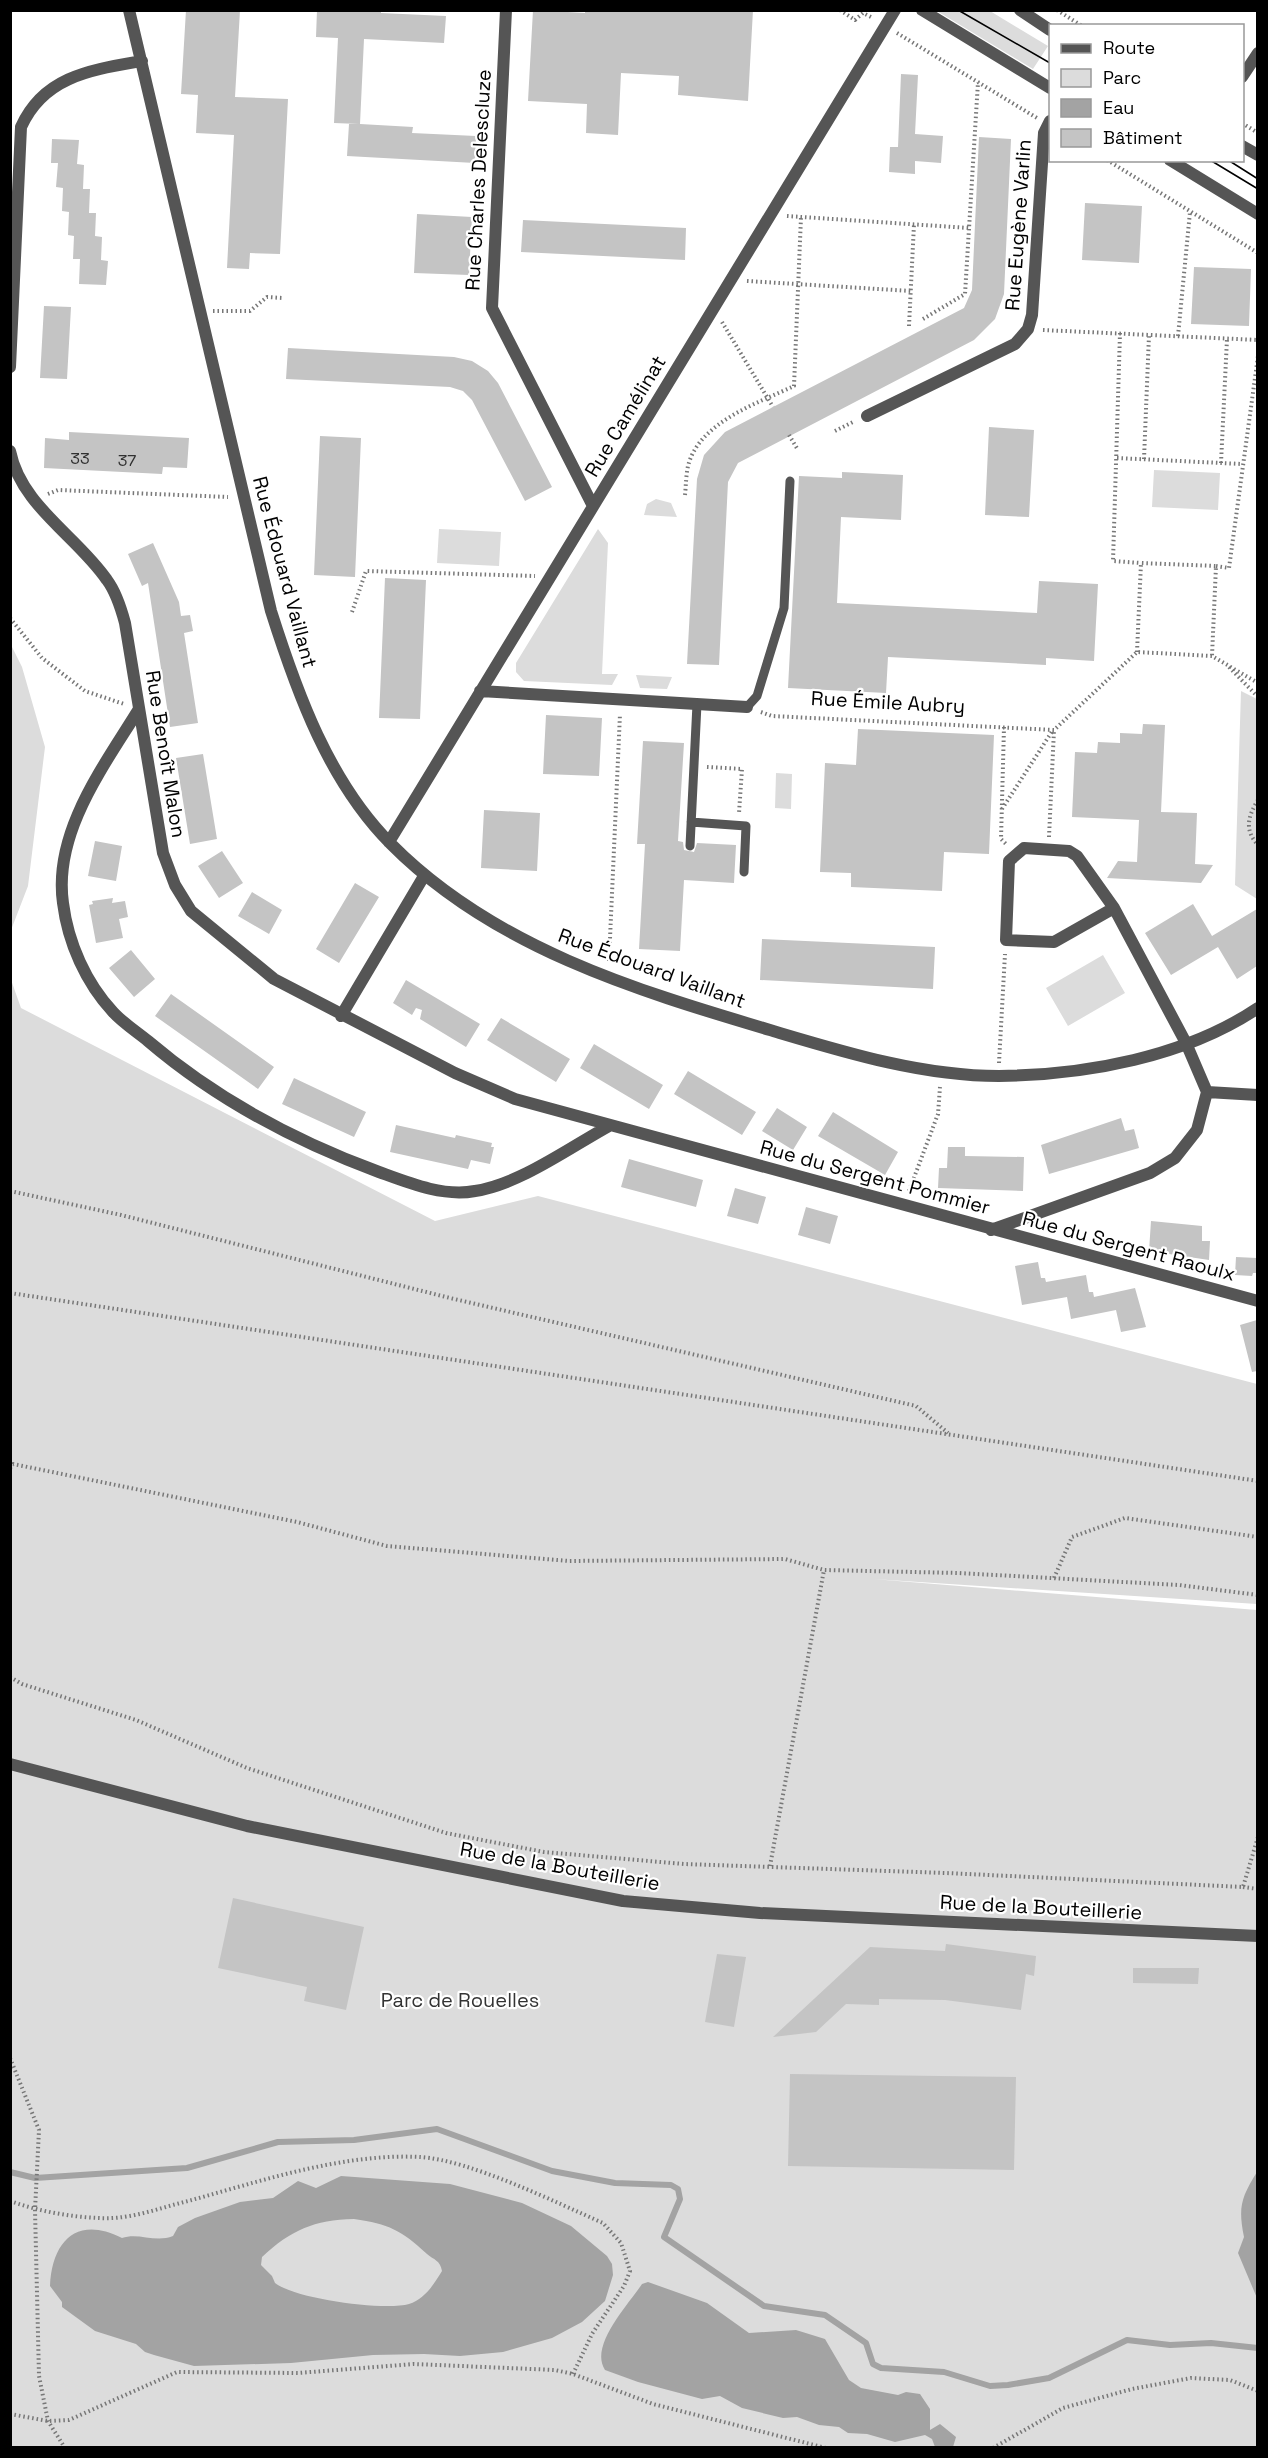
<svg xmlns="http://www.w3.org/2000/svg" width="1268" height="2458" viewBox="0 0 1268 2458" font-family="'Space Grotesk',sans-serif">
  <rect width="100%" height="100%" fill="#fff"/>
  <path fill="#dcdcdc" d="M937,11h53l58,35 -15,23z
    M1154,470l66,3 -2,37 -66,-3z
    M656,499l15,4 6,14 -33,-2 3,-11z
    M439,529l62,3 -2,34 -62,-3z
    M598,529l10,14 -6,131h16l-6,11 -88,-4 -8,-9v-9z
    M11,645l11,22 23,80 -17,139 -17,44z
    M636,675l36,2 -5,12 -27,-1z
    M1241,691l16,8v200l-22,-14z
    M776,773l16,1 -1,35 -16,-1z
    M1103,955l22,38 -57,33 -22,-38z
    M10,977l11,31 414,213 103,-25 719,188v220l-384,-25 384,31v837h-1246z"/>
  <path fill="#a3a3a3" fill-rule="evenodd" d="M1257,2172v126l-19,-45 6,-16c-6,-30 -3,-39 13,-65z
    M341,2176l109,8 72,19 49,23 36,30 5,8 1,11 -8,26 -23,21 -30,16 -49,14 -43,4 -36,-2 -51,1 -82,8 -97,3 -40,-11 -9,-3 -9,-8 -41,-13 -33,-24v-5l-12,-16c2,-45 27,-71 72,-48 16,-6 33,5 51,-2l5,-9 17,-9 45,-16 33,-4 25,-17 18,7zM354,2219c35,5 47,11 73,35 7,6 13,6 15,17 -8,13 -17,28 -33,33 -25,7 -114,-5 -134,-21l-3,-7 -11,-11 1,-8c29,-27 52,-37 92,-38z
    M648,2282l59,21 42,30 47,-3 29,9 24,41 12,8 37,7 8,-3 14,2 10,15v21l10,-6 16,13 -3,10h-18l-3,-8 -7,-4 -30,7 -28,-8 -19,-1 -9,-6 -20,-2 -22,-8 -14,1 -41,-10 -22,-12 -18,3 -64,-17 -33,-12c-16,-24 23,-65 37,-86z"/>
  <g fill="none" stroke-linecap="round" stroke-linejoin="round">
    <path stroke="#a3a3a3" stroke-width="6" d="M10,2172l25,6 152,-10 91,-26 76,-2 83,-11 115,42 63,12 56,2 7,4 2,10 -16,38 100,69 61,9 41,28 7,21 8,4 63,4 46,14 18,-1 41,-7 78,-38 43,5 41,-2 47,5"/>
  </g>
  <path fill="#c4c4c4" d="M186,10h54l-5,87 53,2 -8,155 -30,-1 -1,16 -22,-1 7,-133 -38,-2 2,-38 -17,-1z
    M317,10h64v3l65,3 -2,27 -80,-4 -4,85 53,3 -1,6 64,3 -1,27 -128,-7 2,-32h10l-25,-1 4,-85 -22,-1z
    M533,10l52,3v-3h168l-5,91 -70,-6 1,-19 -58,-3 -3,62 -32,-2 1,-29 -59,-3z
    M901,74l17,1 -3,59 28,2 -2,27 -26,-2v13l-26,-2 1,-25h8z
    M979,137l32,2 -7,155 -9,25 -21,21 -236,123 -10,19 -9,183 -32,-1 10,-185 7,-24 21,-23 239,-124 8,-18z
    M52,139l27,1 -2,24 7,1 -1,24h7l-1,24h7l-1,23 7,1 -1,23 7,1 -2,24 -27,-1 1,-25h-7l1,-23 -6,-1 1,-23 -7,-1 1,-23 -7,-1 2,-24h-7z
    M1085,203l57,3 -3,57 -57,-3z
    M417,214l55,3 -3,58 -55,-2z
    M523,220l163,8 -1,32 -164,-8z
    M1194,267l57,2 -2,57 -58,-2z
    M44,306l27,1 -4,72 -27,-1z
    M288,348l166,9 18,4 16,10 10,12 54,104 -27,14 -53,-101 -9,-9 -13,-4 -164,-8z
    M989,427l45,3 -5,87 -44,-2z
    M69,432l120,6 -2,30 -24,-1 -1,7 -118,-6 1,-30 24,2z
    M320,436l41,2 -6,139 -41,-2z
    M842,472l61,3 -2,45 -60,-3 -4,86 200,10 2,-32 59,3 -4,77 -48,-3v7l-158,-8 -2,36 -98,-5 11,-212 43,2z
    M153,543l26,59 2,14 9,-1 3,16 -9,2 14,90 -28,4 -22,-144 -6,3 -14,-32z
    M385,578l41,2 -6,139 -41,-1z
    M546,715l56,3 -3,58 -56,-2z
    M1143,724l22,1 -4,87 36,1 -2,51 18,1 -12,18 -94,-5 11,-17 19,1 2,-42 -67,-3 3,-65 22,1 1,-11 22,1v-10l22,1z
    M858,729l136,6 -5,119 -45,-2 -2,39 -91,-4v-14l-31,-1 5,-109 31,2z
    M643,741l41,2 -6,98 5,1 1,8 10,2 3,-9 39,2 -2,38 -50,-3 -4,71 -41,-2 6,-105h-8z
    M203,754l14,85 -27,5 -14,-86z
    M484,810l56,3 -3,58 -56,-3z
    M95,841l27,5 -6,35 -28,-5z
    M222,851l21,32 -24,15 -21,-32z
    M355,883l24,14 -40,66 -23,-14z
    M252,892l30,18 -13,24 -31,-18z
    M113,898l-1,5 13,-2 3,16 -9,2 4,19 -27,5 -7,-38 4,-1 -1,-3z
    M1193,904l19,32 45,-27v57l-20,13 -19,-32 -47,28 -26,-42z
    M762,939l173,8 -2,42 -173,-9z
    M131,950l24,29 -21,18 -25,-29z
    M406,980l74,44 -14,23 -46,-28 2,-9 -6,-2 -4,7 -19,-12z
    M171,994l103,73 -16,22 -103,-73z
    M501,1018l69,41 -14,23 -69,-42z
    M594,1044l69,41 -14,24 -69,-41z
    M688,1071l68,41 -14,23 -68,-41z
    M294,1078l72,34 -12,25 -72,-33z
    M777,1108l30,19 -14,23 -31,-19z
    M833,1112l65,40 -13,23 -67,-39z
    M1121,1118l4,13 9,-2 5,19 -90,26 -8,-29z
    M396,1125l59,13 1,-3 36,8 -1,4h3l-4,17 -19,-4 -3,9 -78,-17z
    M948,1147h17v9l59,1 -1,34 -85,-3 1,-20h8z
    M629,1159l74,21 -7,27 -75,-20z
    M735,1188l31,9 -8,27 -31,-8z
    M806,1207l32,9 -8,28 -32,-9z
    M1151,1221l51,5v15h8l-1,19 -60,-9z
    M1236,1257l21,1v15h-4l-1,3 -17,-1z
    M1038,1262l3,16h4l1,4 40,-7 3,17h4l1,5 41,-9 11,39 -25,5 -5,-22 -45,9 -4,-22 -45,8 -7,-39z
    M1257,1320v51l-5,1 -12,-47z
    M233,1898l131,29 -18,83 -42,-9 3,-14 -89,-19z
    M946,1944l90,12 -2,20 -8,-2 -5,36 -76,-10 -66,-1v6l-33,-1 -30,28 -43,5 97,-90 75,4z
    M717,1954l29,3 -12,70 -29,-5z
    M1133,1968h66l-1,16 -65,-1z
    M790,2074l226,3 -2,93 -226,-4z"/>
  <g fill="none" stroke-linecap="round" stroke-linejoin="round">
    <path stroke="#777" stroke-width="4" stroke-dasharray="1.5 3" stroke-linecap="butt" d="M840,10l15,10 8,-7 10,5
      M1057,10l25,16
      M897,33l140,85
      M1242,123l16,10
      M1107,160l151,93
      M787,216l182,12
      M747,281l164,10
      M213,311h37l17,-14 15,1
      M923,319l42,-25 13,-212
      M722,322l51,85
      M909,326l5,-102
      M1043,330l215,10
      M1120,333l-7,228 28,2
      M1178,336l12,-124
      M835,431l18,-9
      M789,435l9,15
      M1117,458l125,6
      M1144,459l5,-124
      M1221,463l6,-124
      M48,494l10,-4 170,7
      M685,495c1,-10 1,-20 3,-29 11,-44 70,-63 106,-80l7,-169
      M1216,566l13,2 29,-212
      M352,612l14,-41 169,5
      M10,618l32,40 43,33 39,13
      M1137,652l4,-89 75,3 -4,90
      M1229,667l29,30
      M761,712l11,4 282,14 83,-78 75,4 46,27
      M1004,727l-3,112 5,5
      M707,767l35,2 -3,44
      M1258,800c-10,16 -14,30 0,45
      M1002,809l51,-79
      M1049,837l5,-107
      M609,961l11,-247
      M999,1063l6,-109
      M10,1191l111,24 329,83 466,108 32,27
      M909,1191l29,-77 2,-27
      M10,1293l1248,188
      M10,1468l3,-4 284,58 90,24 182,15 216,-2 39,11 134,3 221,12 79,10
      M1054,1578l18,-41 53,-19 133,19
      M10,1677l12,7 114,36 111,48 199,65 98,19 140,12 262,9 297,14 15,-50
      M770,1866l54,-296
      M1243,1887l15,2
      M10,2058l29,72 -4,80 4,166 9,45 17,27
      M10,2201c28,10 60,16 89,17 31,2 60,-10 89,-17 74,-20 154,-48 232,-44 50,3 135,45 183,66l18,20 9,28 -6,15 -32,48 -19,40
      M10,2414l38,7 21,-1 108,-48 121,1 116,-9 141,6 18,4 80,30 173,44
      M993,2448l70,-40 69,-19 59,-11 39,2 28,11"/>
    <path stroke="#555" stroke-width="9" d="M747,707l10,-11 27,-88 6,-127
      M691,822l55,4 -2,46
      M690,846l7,-142"/>
    <path stroke="#555" stroke-width="12" d="M129,10l142,601c26,82 58,171 120,233 102,103 244,146 379,186 74,22 151,46 229,46 87,-1 186,-19 259,-68
      M506,10l-14,298 101,198
      M1242,77l16,-24
      M10,367l11,-240c23,-51 70,-57 121,-66
      M867,416l148,-72 13,-15 4,-14 12,-182 6,-12
      M10,451c11,55 67,85 97,129 9,12 14,28 18,43l38,230 12,32 16,26 83,68 181,94 60,26 743,202
      M480,691l267,16
      M139,709c-35,57 -86,123 -76,194 5,40 23,80 50,109 10,11 24,20 35,29 68,58 147,100 231,131 30,11 64,25 96,19 45,-7 94,-43 134,-65
      M389,842l506,-832
      M341,1016l83,-140
      M1207,1092l51,3
      M991,1230l159,-57 25,-15 22,-28 10,-38 -21,-49 -72,-135 -37,-52 -8,-5 -45,-3 -15,13 -3,79 48,2 60,-34"/>
    <path stroke="#555" stroke-width="12" d="M922,10l128,78
      M1020,10l30,20
      M1242,146l16,9
      M1170,160l88,54
      M10,1764l237,62 376,75 137,12 498,23"/>
    <path stroke="#000" stroke-width="1.5" d="M958,10l92,53
      M1210,160l48,29
      M1228,160l30,19"/>
  </g>
  <g text-anchor="middle" stroke-width="4.5" stroke-linejoin="round" paint-order="stroke">
    <g font-size="16" fill="#313131">
      <text x="80" y="464">33</text>
      <text x="127" y="466">37</text>
    </g>
    <g font-size="20" fill="#000" stroke="#fff">
      <text transform="translate(478 180) rotate(-87)" y="7">Rue Charles Delescluze</text>
      <text transform="translate(1018 225) rotate(-86)" y="7">Rue Eugène Varlin</text>
      <text transform="translate(625 416) rotate(-59)" y="7">Rue Camélinat</text>
      <text transform="translate(285 572) rotate(75)" y="7">Rue Édouard Vaillant</text>
      <text transform="translate(888 702) rotate(3)" y="7">Rue Émile Aubry</text>
      <text transform="translate(166 754) rotate(81)" y="7">Rue Benoît Malon</text>
      <text transform="translate(652 968) rotate(20)" y="7">Rue Édouard Vaillant</text>
      <text transform="translate(875 1177) rotate(15)" y="7">Rue du Sergent Pommier</text>
      <text transform="translate(1129 1246) rotate(15)" y="7">Rue du Sergent Raoulx</text>
      <text transform="translate(560 1866) rotate(10)" y="7">Rue de la Bouteillerie</text>
      <text transform="translate(1041 1907) rotate(3)" y="7">Rue de la Bouteillerie</text>
    </g>
    <g font-size="20" fill="#333" stroke="#fff">
      <text x="460" y="2007">Parc de Rouelles</text>
    </g>
  </g>
  <rect width="1268" height="2458" fill="none" stroke="#000000" stroke-width="24"/>
  <rect x="1049" y="24" width="195" height="138" fill="#ffffff" stroke="#999999" stroke-width="1.5"/>
  <rect x="1061" y="44" width="30" height="9" fill="#555555" stroke="#999999" stroke-width="1.5"/>
  <text x="1103" y="54" font-size="18" fill="#000000">Route</text>
  <rect x="1061" y="69" width="30" height="18" fill="#dcdcdc" stroke="#999999" stroke-width="1.5"/>
  <text x="1103" y="84" font-size="18" fill="#000000">Parc</text>
  <rect x="1061" y="99" width="30" height="18" fill="#a3a3a3" stroke="#999999" stroke-width="1.5"/>
  <text x="1103" y="114" font-size="18" fill="#000000">Eau</text>
  <rect x="1061" y="129" width="30" height="18" fill="#c4c4c4" stroke="#999999" stroke-width="1.5"/>
  <text x="1103" y="144" font-size="18" fill="#000000">Bâtiment</text>
</svg>
